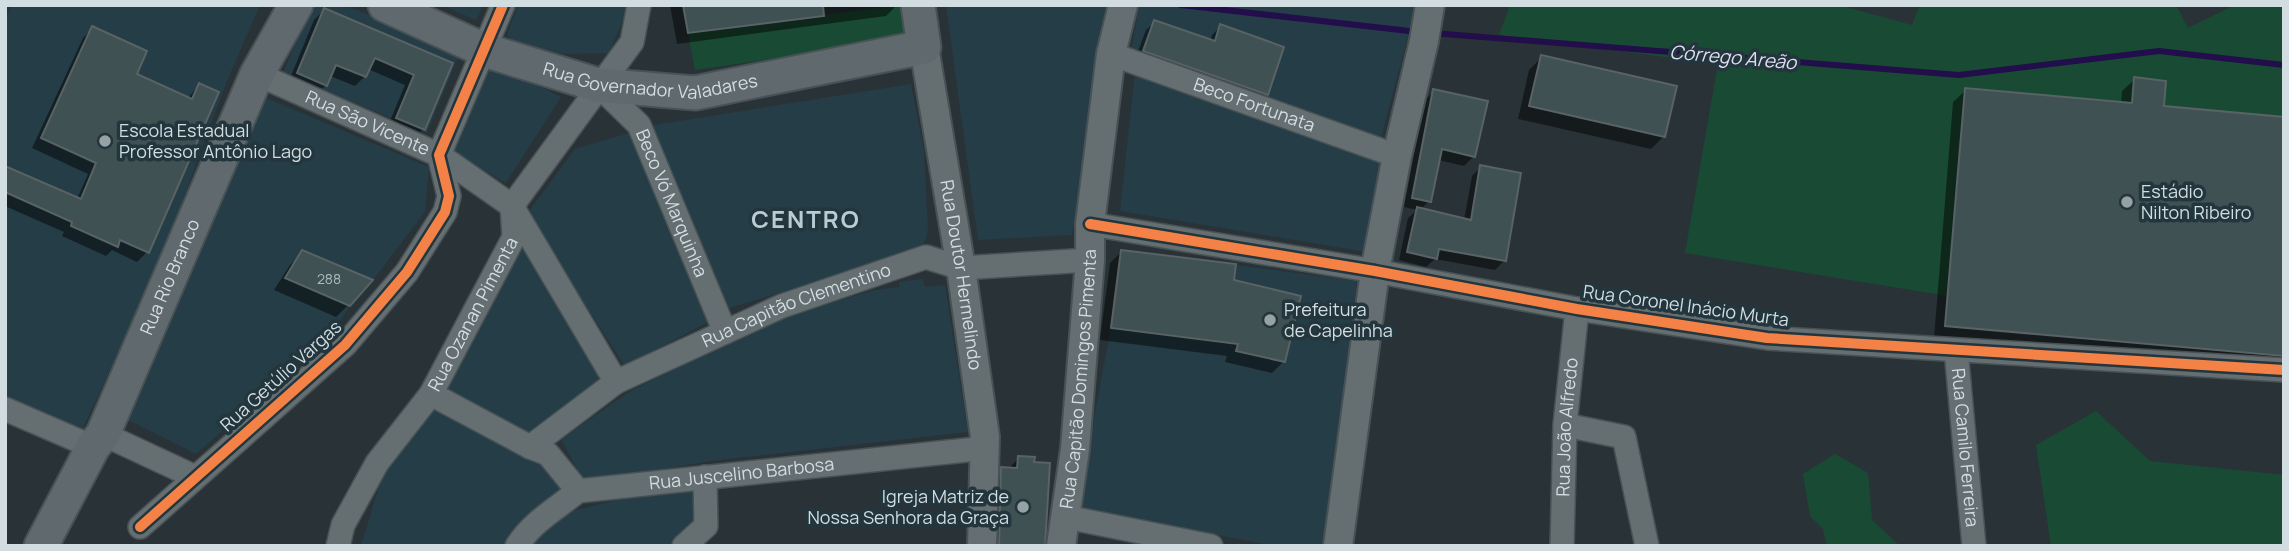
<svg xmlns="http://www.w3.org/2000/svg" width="2289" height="551" viewBox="0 0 2289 551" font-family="Manrope,sans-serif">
  <rect width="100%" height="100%" fill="#293337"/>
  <path fill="#253d47" d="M12,5h248l-33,76 -69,186 -75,161 -78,-33v-376z
    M311,5h34l115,48 -33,80 -144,-60z
    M441,5h42l-7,15z
    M518,5h111l-20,48 -47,1 -50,-13 -5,-6z
    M946,5h167l-41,230 -94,5z
    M1139,5h274l-1,16 -32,121 -249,-91z
    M490,61l71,36 -55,86 -58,-32z
    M1135,72l248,90 -16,90 -247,-41z
    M911,84l13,67 4,79 -6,20 -196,59 -78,-183z
    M264,97l165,70 -4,45 -52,68 -23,26 -21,31 -133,117 -70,-35z
    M632,132l78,189 -85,45 -98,-152 48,-65z
    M520,239l85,138 -76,59 -86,-50z
    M1121,250l236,31 -29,265h-53l-198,-38 34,-180z
    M923,279l2,8 20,-2 23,147 -257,29 -127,21 -23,-43 68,-47 137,-70 109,-32 24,-3v-5z
    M435,407l107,56 23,25 -54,58h-150l21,-70z
    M699,487l1,34 -29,25h-142l22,-30 70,-17z"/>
  <path fill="#194b34" d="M902,5l6,34 -213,31 -7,-37z
    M1510,5h328l74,20 8,-20h256l12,23 47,-23h49v112l-318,-29 -18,208 -263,-43 33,-189 -219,-29z
    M2096,411l54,50 134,14v71h-233l-15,-101z
    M1835,454l33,19 4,47 28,26h-73l-4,-17 -13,-13 -7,-42z"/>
  <path fill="#0007" d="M670,5h227l-11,11 -209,28z
    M324,10l127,54 -28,65 -9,10 -27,-11 18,-43 -37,-16 -3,7 -10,10 -25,-10 -4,9 -10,10 -28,-12 26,-63z
    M1155,22l55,20 2,-7 9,-9 45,68 -9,9 -122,-44 11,-29z
    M93,28l41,47 53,24 12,-14 -52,167 -10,10 -25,-12 -6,6 -44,-20 2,-4 -59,-26v-38l72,31 11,-25 -56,-26 51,-110z
    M1542,57l122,79 -13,13 -133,-30 11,-49z
    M2135,79l27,28 122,11v252l-350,-32 19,-236 13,-12 155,14 1,-13z
    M1434,91l40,65 -10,10 -26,-6 -9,41 -9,9 44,10 8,-44 9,-9 38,8 -15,86 -9,9 -60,-11 -9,8 -27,-7 9,-42 9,-8 -13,-3 20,-106z
    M1122,251l110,31 52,79 -12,12 -47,-11 2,-6 -127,-16 10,-77z
    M303,252l46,52 -13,13 -62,-27 16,-25z
    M1019,458l25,88h-57l2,-64 12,-13 6,1z"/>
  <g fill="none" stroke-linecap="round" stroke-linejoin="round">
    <path stroke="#220e4a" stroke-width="6" d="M1181,5l237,27
      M1432,33l527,42 200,-24 125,14"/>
  </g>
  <path fill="#3f5152" stroke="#596264" stroke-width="2" d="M683,5h140l1,11 -136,17z
    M324,8l129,55 -28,67 -29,-12 18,-43 -39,-17 -9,19 -30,-12 -9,21 -30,-13z
    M1154,20l61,21 5,-17 64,23 -16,48 -125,-44z
    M92,26l55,25 -10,23 55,25 7,-16 20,9 -70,161 -29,-13 -2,7 -47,-21 1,-4 -67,-30v-26l76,33 15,-36 -55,-25z
    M1541,55l136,31 -12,51 -136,-31z
    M2134,77l32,4 -2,25 120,11v239l-339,-30 20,-238 167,15z
    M1433,89l55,12 -13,56 -33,-8 -11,53 -19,-4z
    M1480,165l41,8 -15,88 -67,-12 -2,10 -30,-7 10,-45 54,13z
    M302,250l71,30 -23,26 -65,-28z
    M1121,250l115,14 -2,16 67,16 -16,66 -49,-11 2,-7 -127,-16z
    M1018,456l17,1 -1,5 16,1 -5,83h-46l2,-79 16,1z"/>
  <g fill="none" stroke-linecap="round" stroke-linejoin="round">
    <g stroke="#485154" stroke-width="26">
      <g id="minor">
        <path id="s1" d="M1111,54l286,102"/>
        <path id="s2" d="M257,74l182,81 73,51 104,176"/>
        <path id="s3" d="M598,85l41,40 86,207"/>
        <path d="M1090,224l285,47 202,38 190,29 517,32"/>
        <path id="s4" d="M1956,350l18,196"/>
        <path d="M431,394l99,53 18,7 30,37"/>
        <path d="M5,409l88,38"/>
        <path d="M1565,425l59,12 23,109"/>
        <path d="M103,434l92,43"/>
        <path id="s5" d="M530,447l86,-65 166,-76 144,-49 35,11 129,-8"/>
        <path d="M1066,517l145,29"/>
        <path d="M140,527l205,-182 62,-73 38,-60 4,-16 -10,-41 64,-150"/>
        <path id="s6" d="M338,546l5,-21 34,-62 54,-69 83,-157 -2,-31 120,-164 7,-37"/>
        <path id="s7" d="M517,546c15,-24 39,-37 61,-55l408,-43"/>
        <path d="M684,546l22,-20 -1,-49"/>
        <path id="s8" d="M1562,546l3,-121 12,-116"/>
      </g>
    </g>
    <g stroke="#485154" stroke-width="32">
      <g id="tertiary">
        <path id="s9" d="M924,47l37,221 24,169 -3,109"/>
        <path id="s10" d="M1061,546l14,-97 15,-189v-36l21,-170 12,-49"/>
        <path d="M1338,546l37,-275 22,-115 27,-115 6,-36"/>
      </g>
    </g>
    <g stroke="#485154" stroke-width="37">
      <g id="secondary">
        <path id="s11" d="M385,5l99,45 114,35 97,8 229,-46 -6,-42"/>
        <path id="s12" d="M41,546l52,-99 10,-13 154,-360 39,-69"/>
      </g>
    </g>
    <use href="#minor" stroke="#656e71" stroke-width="23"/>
    <use href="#tertiary" stroke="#656e71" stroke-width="28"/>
    <use href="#secondary" stroke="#60696e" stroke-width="33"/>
    <g stroke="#23363d" stroke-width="15">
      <path id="cycleway" d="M1090,224l285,47 202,38 190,29 517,32
        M140,527l205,-182 62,-73 38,-60 4,-16 -10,-41 64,-150"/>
    </g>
    <use href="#cycleway" stroke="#f48246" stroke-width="10"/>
  </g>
  <g fill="#97a2a6" stroke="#23363d" stroke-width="2.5">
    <circle cx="105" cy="141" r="7"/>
    <circle cx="2127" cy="202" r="7"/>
    <circle cx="1270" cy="320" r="7"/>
    <circle cx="1023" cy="507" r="7"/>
  </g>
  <g text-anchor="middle" stroke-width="7" stroke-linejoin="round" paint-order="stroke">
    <g font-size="14" fill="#adbabd">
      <text x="329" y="284">288</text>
    </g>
    <g font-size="18" fill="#d2dde1" stroke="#23363d">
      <text dy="6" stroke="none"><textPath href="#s11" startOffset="280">Rua Governador Valadares</textPath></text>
      <text dy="6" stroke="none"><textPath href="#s1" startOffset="152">Beco Fortunata</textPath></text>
      <text dy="6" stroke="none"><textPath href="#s2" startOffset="121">Rua São Vicente</textPath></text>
      <text dy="6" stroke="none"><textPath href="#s3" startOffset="142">Beco Vó Marquinha</textPath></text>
      <text dy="6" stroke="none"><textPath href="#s9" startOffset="231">Rua Doutor Hermelindo</textPath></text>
      <text dy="6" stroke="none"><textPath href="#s12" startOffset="299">Rua Rio Branco</textPath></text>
      <text dy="6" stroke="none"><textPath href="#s5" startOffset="304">Rua Capitão Clementino</textPath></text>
      <text transform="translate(1686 306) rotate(8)" y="6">Rua Coronel Inácio Murta</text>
      <text dy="6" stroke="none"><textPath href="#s6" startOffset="270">Rua Ozanan Pimenta</textPath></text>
      <text transform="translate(281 376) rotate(-42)" y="6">Rua Getúlio Vargas</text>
      <text dy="6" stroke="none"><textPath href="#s10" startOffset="168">Rua Capitão Domingos Pimenta</textPath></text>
      <text dy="6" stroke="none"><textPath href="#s8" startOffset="119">Rua João Alfredo</textPath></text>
      <text dy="6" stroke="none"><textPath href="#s4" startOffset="98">Rua Camilo Ferreira</textPath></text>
      <text dy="6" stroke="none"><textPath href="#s7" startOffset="247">Rua Juscelino Barbosa</textPath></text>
    </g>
    <g font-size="18" fill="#d2dde1" stroke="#23363d" text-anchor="start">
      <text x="119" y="137">Escola Estadual<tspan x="119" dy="21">Professor Antônio Lago</tspan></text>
      <text x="2141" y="198">Estádio<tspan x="2141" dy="21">Nilton Ribeiro</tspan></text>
      <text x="1284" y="316">Prefeitura<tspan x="1284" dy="21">de Capelinha</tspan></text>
      <text x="1009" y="503" text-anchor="end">Igreja Matriz de<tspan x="1009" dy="21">Nossa Senhora da Graça</tspan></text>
    </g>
    <g font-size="19" font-style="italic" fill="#dfddf2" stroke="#23363d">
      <text transform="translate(1733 57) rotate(5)" y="7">Córrego Areão</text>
    </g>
    <g font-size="24" font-weight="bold" letter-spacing="2" fill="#b7cdd6" stroke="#23363d">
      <text x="806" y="228">CENTRO</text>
    </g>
  </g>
  <rect width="2289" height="551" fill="none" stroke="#d2dde1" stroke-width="14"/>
</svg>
